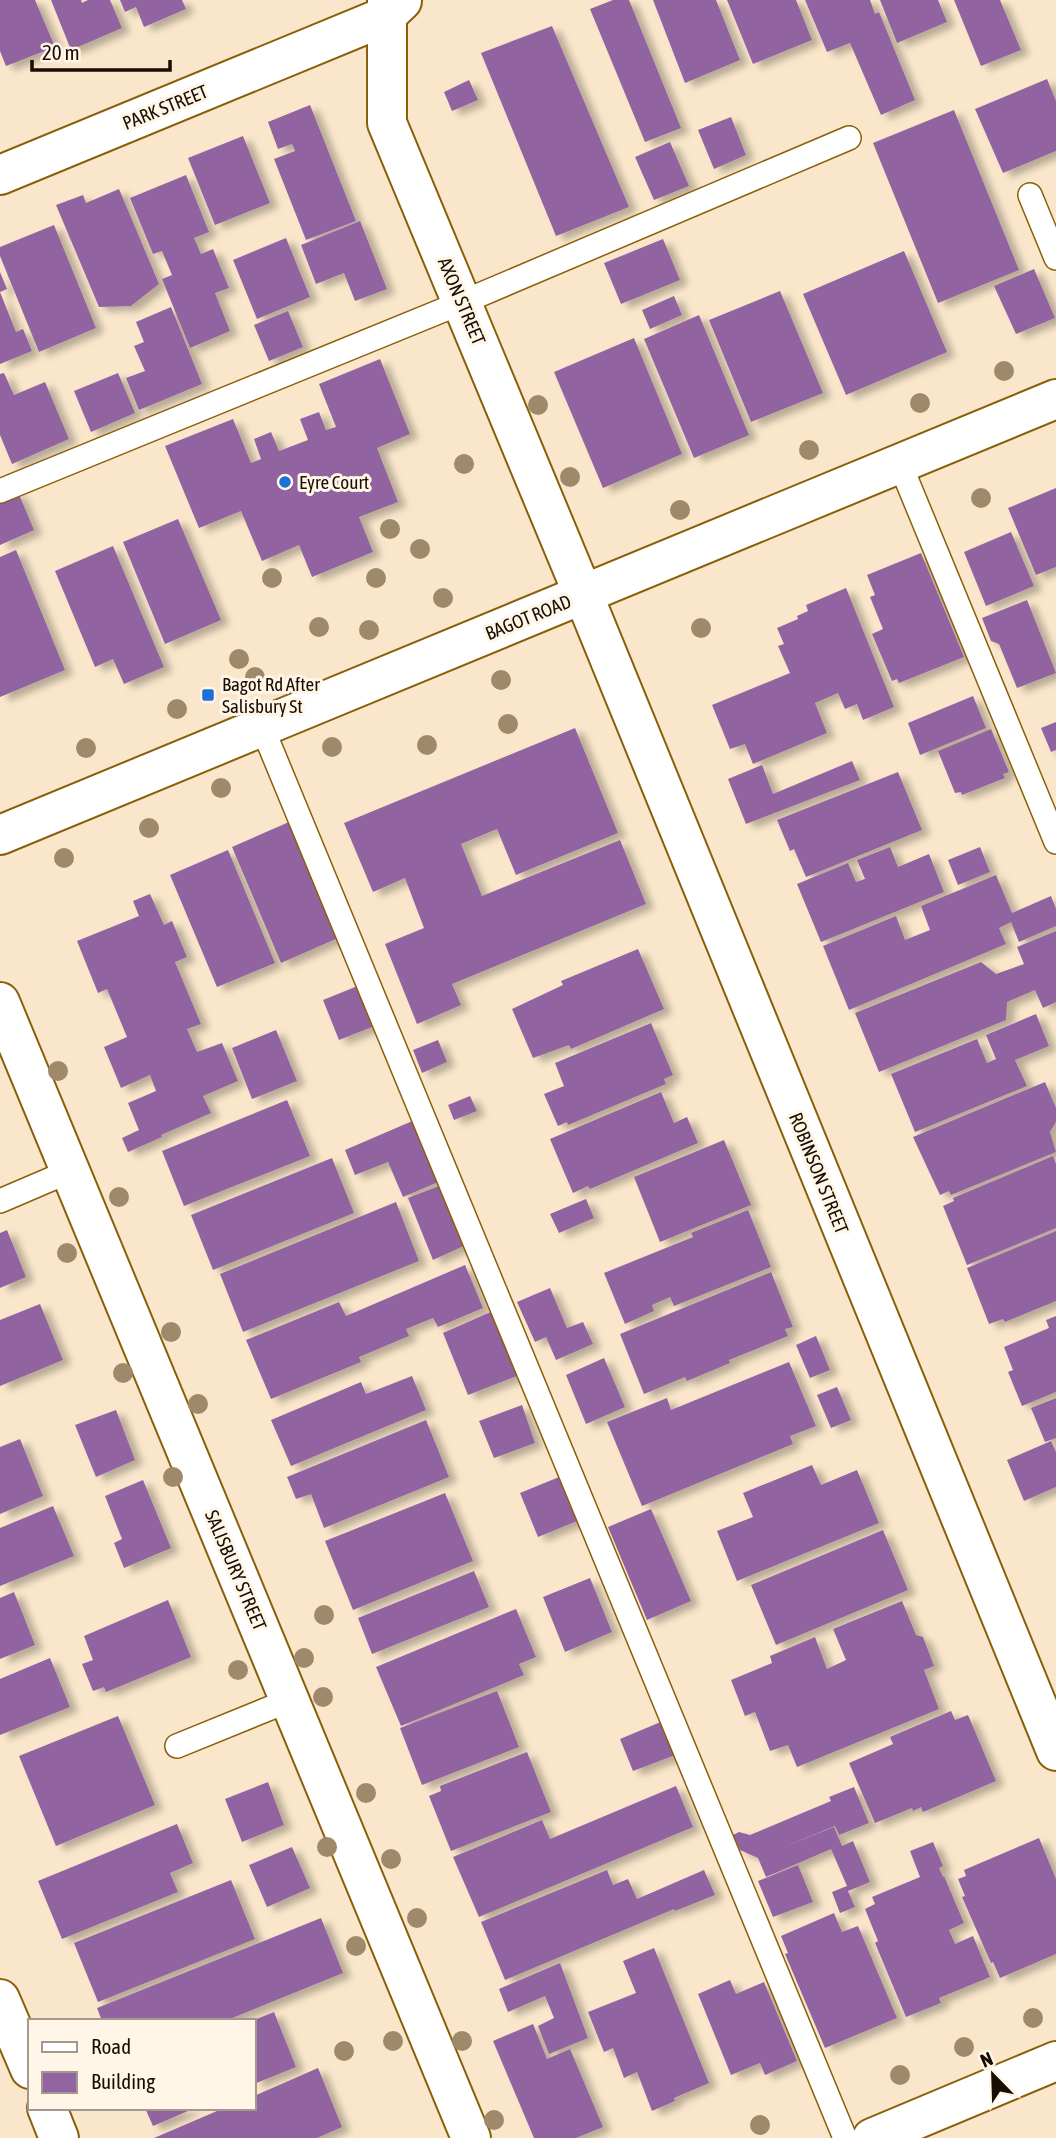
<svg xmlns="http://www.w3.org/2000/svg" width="1056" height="2138" viewBox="0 0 1056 2138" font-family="'Asap Condensed',sans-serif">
  <defs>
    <filter id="shadow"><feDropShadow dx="8" dy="4.5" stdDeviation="3.5" flood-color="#0004"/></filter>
  </defs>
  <rect width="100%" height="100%" fill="#fae7cb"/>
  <path fill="#9264a1" filter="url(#shadow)" d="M0,0h35l20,47 -49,19 -6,-15z
    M51,0h30l1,3 6,-3h22l12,28 -51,22z
    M120,0h62l4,9 -42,18 -8,-20 -11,5z
    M613,0h16l52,128 -36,14 -55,-133z
    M653,0h63l24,60 -55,23z
    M727,0h69l16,40 -59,24z
    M805,0h65l5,14 4,-2 36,88 -34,15 -31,-72 -23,9z
    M880,0h58l9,22 -50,21z
    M954,0h46l21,50 -40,16z
    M552,26l77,181 -73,29 -75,-183z
    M1047,79l9,22v50l-53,22 -28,-64z
    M469,80l9,20 -26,11 -8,-19z
    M310,105l46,116 -50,19 -32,-81 21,-8 -3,-7 -14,5 -10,-27z
    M954,110l65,160 -81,33 -65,-160z
    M731,117l15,38 -32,14 -16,-39z
    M243,136l27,67 -55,22 -27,-67z
    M670,142l19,44 -35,14 -19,-43z
    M186,175l23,57 -15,6 7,16 12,-5 16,39 -14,5 15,38 -40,17 -28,-69 10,-4 -10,-24 -9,3 -23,-56z
    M119,189l40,95 -28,22 -32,1 -43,-102 27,-10 3,8z
    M360,221l27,68 -32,12 -11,-28 -28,11 -15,-39z
    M54,225l42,103 -57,24 -39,-96v-9z
    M286,238l24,59 -53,22 -24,-59z
    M663,239l17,41 -59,24 -17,-41z
    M904,251l43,101 -101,43 -43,-101z
    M1034,269l21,49 -39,16 -22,-48z
    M0,272l7,17 -7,3 16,40 7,-3 9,22 -32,13z
    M780,291l43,102 -72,29 -42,-102z
    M674,296l8,19 -32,14 -8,-19z
    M171,307l31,77 -63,26 -13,-32 19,-7 -11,-25 10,-4 -8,-20z
    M288,311l15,36 -34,14 -15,-36z
    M699,315l50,120 -55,23 -50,-119z
    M634,338l48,116 -79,34 -49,-116z
    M380,359l30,75 -33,14 21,54 -39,15 14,35 -61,25 -13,-32 -37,16 -21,-50 -42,17 -34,-82 68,-27 18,44 10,-4 -7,-20 17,-7 8,19 29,-11 -8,-21 19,-7 7,18 10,-3 -17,-43z
    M4,373l10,22 31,-13 24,57 -57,25 -12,-29v-61z
    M118,373l17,40 -44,19 -17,-41z
    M1056,488v79l-20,8 -28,-67z
    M18,492l16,38 -34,15v-46z
    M178,519l43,101 -56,24 -42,-102z
    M1011,532l23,54 -48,20 -22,-54z
    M113,546l51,121 -40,17 -11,-25 -18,8 -40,-96z
    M16,550l49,120 -65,27v-140z
    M921,553l43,104 -65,26 -2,-4 -5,2 -20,-47 11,-5 -13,-32 5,-2 -8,-20z
    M846,588l48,119 -31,13 -6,-16 -12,5 -7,-16 -23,10 12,30 -74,31 -8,-20 -15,5 -18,-44 78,-32 -12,-27 6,-2 -7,-16 21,-9 -1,-3 11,-5 -2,-6z
    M1027,600l29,73 -39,15 -18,-44 -8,-3 -9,-23z
    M973,696l13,32 -66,27 -12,-32z
    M1056,722v28l-5,2 -10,-24z
    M575,728l43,105 -102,42 -19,-46 -36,15 21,52 138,-56 26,64 -194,80 9,21 -44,19 -32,-80 39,-16 -19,-50 -32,14 -29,-69z
    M991,729l18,43 -6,2 2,4 -43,17 -1,-3 -6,1 -17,-42z
    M852,761l8,19 -114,44 -18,-45 34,-14 11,29z
    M898,772l24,58 -116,47 -12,-28 -4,2 -13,-31z
    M289,822l49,116 -57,25 -49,-116z
    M890,847l8,20 31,-13 15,38 -123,50 -24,-58 51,-21 8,19 9,-3 -8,-19z
    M980,847l10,25 -32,13 -10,-25z
    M228,850l47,113 -58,24 -47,-112z
    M996,875l16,38 39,-17 5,13v17l-37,16 -8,-20 -12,6 7,16 -157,66 -26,-64 73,-30 9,24 25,-10 -9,-24z
    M150,894l14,31 8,-4 15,36 -12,5 26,62 -14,5 10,23 25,-9 16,38 -35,15 8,17 -50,22 1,2 -34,15 -6,-14 17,-8 -11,-27 28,-12 -6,-16 -29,13 -17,-41 23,-10 -20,-48 -9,4 -21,-52 62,-25 -6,-15z
    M1056,931v71l-13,6 -8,-18 -28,12 -1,18 -127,52 -24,-59 126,-51 15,12 28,-10 -7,-17z
    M638,949l26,60 -93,40 -2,-4 -36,13 -21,-49 51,-24 -2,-4z
    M360,985l17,40 -38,15 -16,-40z
    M1036,1014l13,32 -34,14 12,26 -112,46 -24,-58 86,-35 10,24 9,-4 -10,-24z
    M651,1023l22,52 -9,4 2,5 -98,41 -1,-3 -9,4 -14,-32 20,-8 -9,-23z
    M276,1030l21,51 -45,18 -20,-51z
    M438,1040l9,22 -25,11 -9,-23z
    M1045,1082l11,26v14l-6,10 6,20 -105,43 -2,-4 -9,4 -27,-58z
    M661,1092l13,31 13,-6 11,26 -108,46 -2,-3 -15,7 -23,-54z
    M470,1096l7,15 -23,9 -6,-15z
    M287,1100l23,56 -126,50 -22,-55z
    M417,1119l26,61 -40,17 -15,-35 -33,13 -10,-25z
    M724,1140l27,65 -91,37 -26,-65z
    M1053,1156l3,8v64l-89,37 -24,-59 11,-5 -1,-3z
    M332,1158l22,55 -141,57 -22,-55z
    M444,1184l24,60 -35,16 -25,-62z
    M586,1199l8,19 -35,15 -9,-19z
    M396,1202l23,59 -176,71 -23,-58z
    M748,1210l23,57 -97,39 -4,-9 -18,8 2,6 -29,13 -21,-51 89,-36 -2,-4z
    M7,1230l19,47 -26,11v-55z
    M1056,1231v70l-51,21 -2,-3 -14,5 -22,-56z
    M465,1265l18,43 -45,19 -5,-9 -27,11 3,7 -50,21 2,5 -90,37 -25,-59 93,-38 7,14z
    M771,1272l22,55 -8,2 3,7 -59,24 1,3 -43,18 -2,-4 -41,17 -24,-60z
    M550,1288l17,40 16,-6 10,22 -37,16 -10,-23 -11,5 -18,-40z
    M40,1304l23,56 -63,26v-66z
    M495,1310l27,64 -54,21 -25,-62z
    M1056,1316v76l-34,14 -14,-34 5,-2 -9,-23 45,-19 -3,-8z
    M816,1336l14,34 -20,8 -14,-33z
    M604,1358l21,49 -39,17 -20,-49z
    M789,1362l27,64 -26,10 3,8 -151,62 -35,-84 60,-24 4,12z
    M412,1376l14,34 -135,56 -20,-46 90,-38 5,12z
    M837,1387l14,33 -20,8 -14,-33z
    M1056,1398v40l-11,4 -14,-34z
    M522,1405l13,38 -41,15 -15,-37z
    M116,1410l19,50 -39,17 -21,-52z
    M426,1420l23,57 -125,51 -13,-34 -15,5 -9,-22z
    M20,1439l23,57 -43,18v-67z
    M1051,1441l5,11v35l-32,14 -17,-41z
    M812,1465l9,20 36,-15 22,53 -142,58 -20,-50 36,-14 -10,-24z
    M564,1475l18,44 -44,18 -18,-44z
    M143,1480l28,68 -47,20 -10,-25 8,-4 -17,-43z
    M445,1493l28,68 -120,49 -28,-69z
    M53,1506l21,50 -74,30v-58z
    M651,1509l40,92 -44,19 -39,-93z
    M883,1530l25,60 -132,55 -25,-60z
    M474,1571l15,36 -117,47 -14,-36z
    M590,1578l22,54 -47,20 -22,-55z
    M14,1592l21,53 -35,14v-61z
    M168,1600l23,57 -85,35 -2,-5 -11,4 -11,-27 11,-4 -9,-24z
    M902,1601l14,34 7,2 11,29 -10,4 15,39 -142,58 -9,-22 -18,6 -15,-39 -10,4 -14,-36 41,-17 -2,-7 45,-19 12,32 19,-9 -13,-31z
    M516,1609l20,48 -17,7 5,11 -123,51 -25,-59z
    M50,1658l20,49 -70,28v-56z
    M497,1691l22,56 -97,38 -22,-57z
    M951,1711l4,9 13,-5 28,66 -73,31 -2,-5 -8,4 -1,-3 -37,15 -26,-60 44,-19 -3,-7z
    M118,1716l37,89 -99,41 -37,-90z
    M663,1721l15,33 -45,17 -13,-32z
    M527,1752l24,60 -100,39 -22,-55 12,-5 -1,-5z
    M268,1782l16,43 -42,17 -17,-43z
    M676,1786l17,41 -214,90 -26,-60 89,-37 8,19z
    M854,1787l15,36 -30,12 -4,-9 -56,23 55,-22 8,19 11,-5 17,41 -22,9 7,16 -15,6 -8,-21 15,-6 -16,-37 -65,28 -8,-19 -18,-8 -7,-15 6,-3 11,3 81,-34 -2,-4z
    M177,1824l16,39 -23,10 8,19 -116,47 -24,-58z
    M1039,1838l17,41v75l-56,24 -7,-16 -2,1 -29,-66 3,-1 -7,-17 8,-3 -2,-6z
    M933,1842l10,24 -4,2 4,9 1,-1 20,47 -15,7 6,14 18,-8 17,41 -51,21 2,5 -35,14 -31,-74 3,-2 -13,-32 10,-5 -3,-7 48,-20 -10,-26z
    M292,1847l18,41 -43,19 -18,-42z
    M798,1865l15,37 -40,15 -15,-36z
    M607,1870l6,15 15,-6 9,20 67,-29 11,25 -40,16 -1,-2 -169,71 -24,-58z
    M231,1880l24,59 -157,63 -24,-59z
    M834,1913l8,19 16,-6 39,92 -72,30 -40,-94 3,-1 -7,-17z
    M321,1918l22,55 -118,48h-123l-5,-13z
    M654,1948l55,135 -35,15 1,3 -23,10 -15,-39 -13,6 -11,-30 -9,4 -16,-40 48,-19 -13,-32z
    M560,1963l28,75 -39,16 -11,-28 16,-8 -9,-22 -37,16 -9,-23z
    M730,1980l6,14 28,-12 33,79 -32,14 -5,-12 -29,12 -33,-81z
    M274,2012l22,55 -42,17v-64z
    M533,2024l14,35 23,-10 33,78 -27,11h-42l-41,-97z
    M318,2068l24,59 -25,11h-163l70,-30h30v-12z
    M145,2108h50l-42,18z"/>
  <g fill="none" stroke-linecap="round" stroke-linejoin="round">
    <g stroke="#8a5f09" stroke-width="26">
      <path id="lane" d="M1030,195l26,63
        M900,464l156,378
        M0,491l463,-189 386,-164
        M262,727l583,1411
        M0,1201l70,-30
        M177,1746l113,-46"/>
    </g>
    <g stroke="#8a5f09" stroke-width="42">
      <path id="street" d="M387,0v123l196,471 473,1157
        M0,175l386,-159 16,-15
        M0,1002l471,1136
        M0,1999l30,70
        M47,2108l12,30"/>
    </g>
    <g stroke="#8a5f09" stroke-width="42">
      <path id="secondary" d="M0,835l1056,-436
        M872,2138l184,-77"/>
    </g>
    <use href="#lane" stroke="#fff" stroke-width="23"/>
    <use href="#street" stroke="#fff" stroke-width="38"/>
    <use href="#secondary" stroke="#fff" stroke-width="38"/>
  </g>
  <g fill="#9e8a6b">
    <circle cx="1004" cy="371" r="10"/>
    <circle cx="920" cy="403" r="10"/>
    <circle cx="538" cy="405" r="10"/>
    <circle cx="809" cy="450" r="10"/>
    <circle cx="464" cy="464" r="10"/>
    <circle cx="570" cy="477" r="10"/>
    <circle cx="981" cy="498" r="10"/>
    <circle cx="680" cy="510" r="10"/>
    <circle cx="390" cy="529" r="10"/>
    <circle cx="420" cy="549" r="10"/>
    <circle cx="272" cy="578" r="10"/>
    <circle cx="376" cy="578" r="10"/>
    <circle cx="443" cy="598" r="10"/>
    <circle cx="319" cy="627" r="10"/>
    <circle cx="701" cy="628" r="10"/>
    <circle cx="369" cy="630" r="10"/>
    <circle cx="239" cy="659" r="10"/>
    <circle cx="255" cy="677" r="10"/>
    <circle cx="501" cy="680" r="10"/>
    <circle cx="177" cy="709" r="10"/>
    <circle cx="508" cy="724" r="10"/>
    <circle cx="427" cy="745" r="10"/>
    <circle cx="332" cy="747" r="10"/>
    <circle cx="86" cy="748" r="10"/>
    <circle cx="221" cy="788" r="10"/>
    <circle cx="149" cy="828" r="10"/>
    <circle cx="64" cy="858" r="10"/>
    <circle cx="58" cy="1071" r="10"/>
    <circle cx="119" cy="1197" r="10"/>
    <circle cx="67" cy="1253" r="10"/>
    <circle cx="171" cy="1332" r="10"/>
    <circle cx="123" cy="1373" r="10"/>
    <circle cx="198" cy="1404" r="10"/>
    <circle cx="173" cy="1477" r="10"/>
    <circle cx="324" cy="1615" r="10"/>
    <circle cx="304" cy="1658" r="10"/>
    <circle cx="238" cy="1670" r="10"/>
    <circle cx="323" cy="1697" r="10"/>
    <circle cx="366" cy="1793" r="10"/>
    <circle cx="327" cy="1847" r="10"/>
    <circle cx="391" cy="1859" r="10"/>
    <circle cx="417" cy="1918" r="10"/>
    <circle cx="356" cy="1946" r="10"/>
    <circle cx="1033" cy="2018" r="10"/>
    <circle cx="393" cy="2041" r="10"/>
    <circle cx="462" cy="2041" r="10"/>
    <circle cx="964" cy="2047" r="10"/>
    <circle cx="344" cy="2051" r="10"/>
    <circle cx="900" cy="2075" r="10"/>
    <circle cx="494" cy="2120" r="10"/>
    <circle cx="760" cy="2125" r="10"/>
  </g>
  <g fill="#1e6fd9" stroke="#fff6e8" stroke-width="2.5">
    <circle cx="285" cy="482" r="7"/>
    <rect x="201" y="688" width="14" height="14" rx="3.5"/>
  </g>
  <g text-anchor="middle" stroke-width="6" stroke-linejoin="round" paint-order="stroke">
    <g font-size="19" fill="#190c00" stroke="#fff6e8">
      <text transform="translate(165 107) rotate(-22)" y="7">PARK STREET</text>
      <text transform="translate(462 301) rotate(67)" y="7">AXON STREET</text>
      <text transform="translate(528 617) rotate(-22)" y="7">BAGOT ROAD</text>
      <text transform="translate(819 1173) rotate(68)" y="7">ROBINSON STREET</text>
      <text transform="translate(236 1570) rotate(67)" y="7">SALISBURY STREET</text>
    </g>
    <g font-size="19" fill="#190c00" stroke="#fff6e8" text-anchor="start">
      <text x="299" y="489">Eyre Court</text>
      <text x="222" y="691">Bagot Rd After<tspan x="222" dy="22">Salisbury St</tspan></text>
    </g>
  </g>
  <rect x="28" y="2019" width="228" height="91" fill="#fff6e8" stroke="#a3988b" stroke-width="2"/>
  <rect x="42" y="2042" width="35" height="10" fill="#ffffff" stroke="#a3988b" stroke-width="2"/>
  <text x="91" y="2054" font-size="21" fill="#190c00">Road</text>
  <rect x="42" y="2072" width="35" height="21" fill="#9264a1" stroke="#a3988b" stroke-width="2"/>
  <text x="91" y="2089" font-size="21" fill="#190c00">Building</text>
  <g transform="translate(993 2075) rotate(337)" stroke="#fff6e8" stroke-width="5" paint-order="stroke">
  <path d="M0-5L12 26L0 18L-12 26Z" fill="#190c00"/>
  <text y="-10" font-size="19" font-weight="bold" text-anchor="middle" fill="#190c00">N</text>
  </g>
  <path d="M32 60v10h138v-10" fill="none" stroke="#190c00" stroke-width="3.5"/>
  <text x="42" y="60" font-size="21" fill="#190c00" stroke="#fff6e8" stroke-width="5" paint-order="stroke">20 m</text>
</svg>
